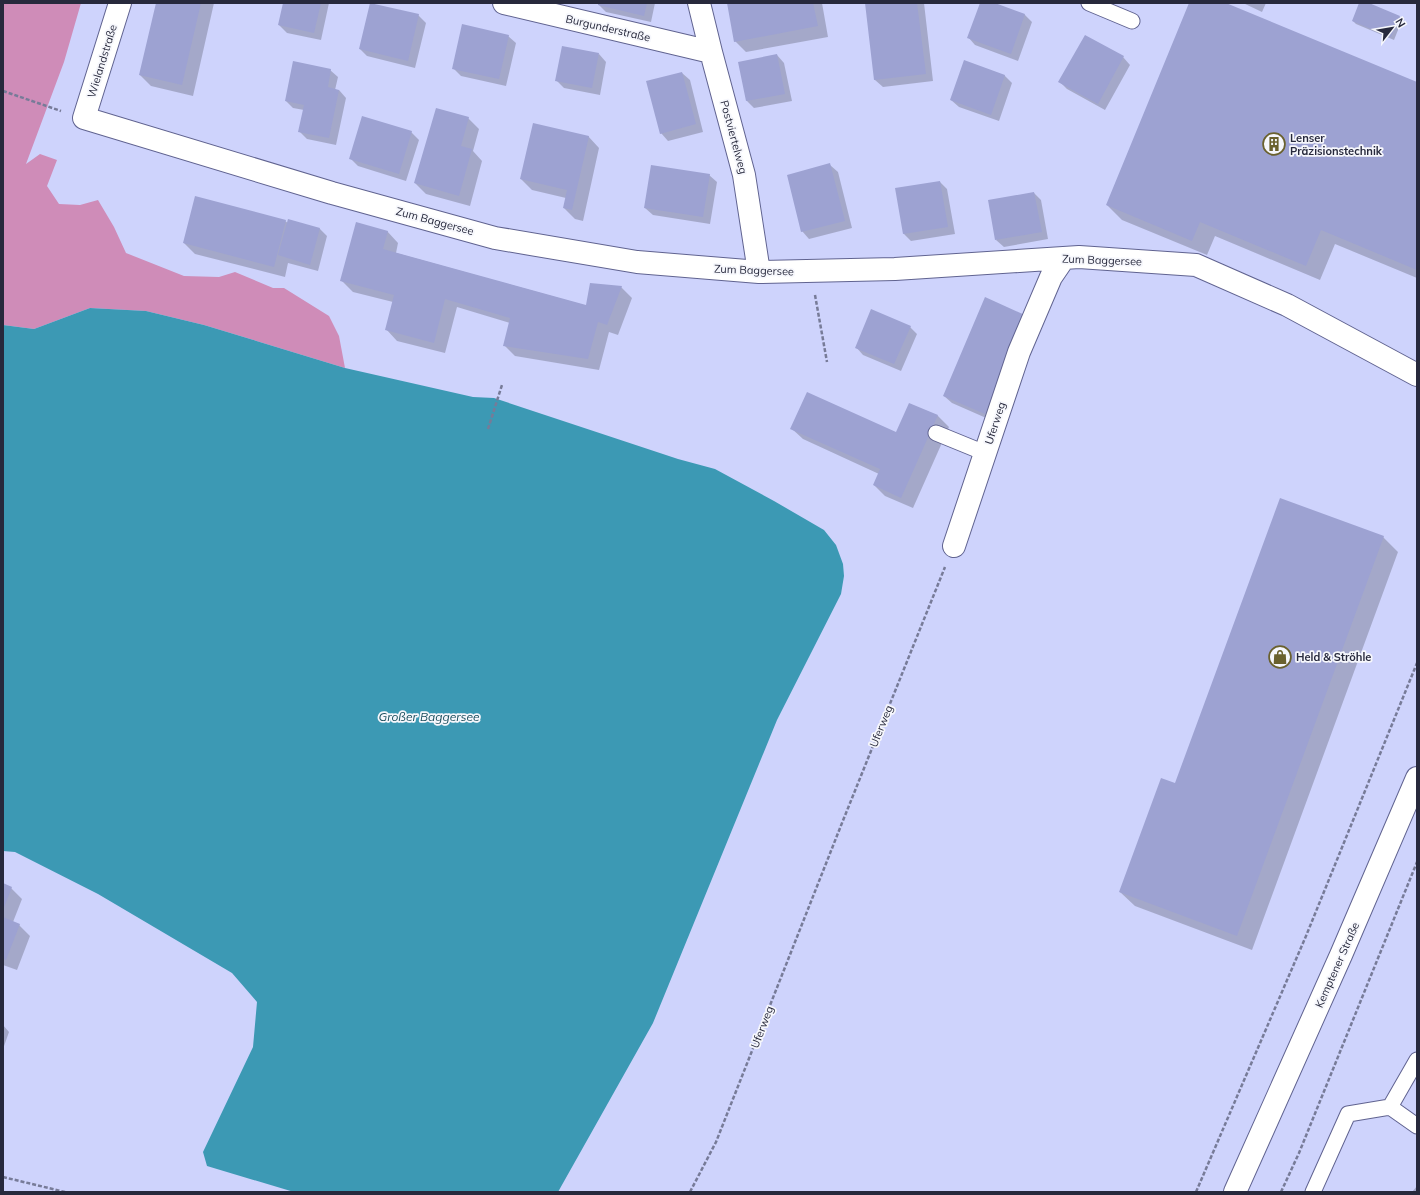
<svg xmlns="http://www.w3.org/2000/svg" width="1420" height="1195" viewBox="0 0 1420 1195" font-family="Mulish,sans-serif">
  <rect width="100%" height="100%" fill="#ced3fc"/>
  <path fill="#cf8cb8" d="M3,3h78l-17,59 -38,102 14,-10 17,6 -10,26 12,18 21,1 18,-5 16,27 12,26 58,23 35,1 16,-5 38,16h11l45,28 10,20 6,32 -141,-43 -58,-14 -56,-3 -56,21 -31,-4z"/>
  <path fill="#3c99b4" d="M90,308l56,3 58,14 141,43 128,29 21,1 184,61 37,10 59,32 50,29 12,15 7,19 1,12 -3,18 -64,126 -124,303 -95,169h-264l-87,-26 -4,-14 50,-105 4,-45 -25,-29 -134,-79 -83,-42 -12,-1v-526l31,4z"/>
  <path fill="#0003" d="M157,3h57l-21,93 -42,-10 -11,-11z
    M284,3h45l-8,37 -34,-7 -8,-8z
    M599,3h56l-4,19 -45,-10 -7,-7z
    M728,3h94l6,34 -82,15 -11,-11z
    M866,3h58l9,78 -50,6 -8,-7z
    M981,3h11l33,12 7,7 -14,39 -43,-16 -7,-8z
    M1190,3h33l194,80v195l-82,-34 -15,36 -105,-44 -8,19 -85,-35 -15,-15z
    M1243,3h23l-4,9z
    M1360,3h6l33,14 3,3 -8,20 -38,-16 -3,-3z
    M418,15l8,8 -11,45 -48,-12 -7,-7z
    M508,36l8,7 -10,43 -45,-10 -8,-8z
    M599,54l7,8 -6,33 -36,-7 -8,-8z
    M777,55l7,8 8,38 -38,7 -7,-7 -8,-38z
    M1123,57l7,8 -25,45 -38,-21 -7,-7z
    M330,70l8,7 -3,13h4l7,8 -10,47 -29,-6 -7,-7 4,-22 -11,-2 -7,-7z
    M682,73l8,7 13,52 -35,9 -7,-8z
    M1004,75l8,8 -13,38 -40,-14 -8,-7z
    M468,118l11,11 -6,22 9,10 -12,45 -44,-12 -11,-11z
    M411,132l8,8 -13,41 -48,-15 -7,-7z
    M588,136l11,12 -16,73 -8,-2 -11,-11 2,-10 -34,-8 -11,-11z
    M830,165l8,7 14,56 -43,11 -7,-8z
    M709,175l8,7 -7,42 -57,-9 -8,-7z
    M940,182l7,7 8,45 -44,7 -7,-7 -7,-45z
    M1034,193l7,7 7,39 -44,8 -8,-7z
    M289,220l31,9 7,7 -9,35 -30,-8 -3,14 -90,-23 -11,-11 101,-22 3,2z
    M387,231l11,12 -2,10 191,53 34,-19 11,11 -14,37 -9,-3 -10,38 -84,-14 -11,-11 6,-22 -53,-16 -12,46 -48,-12 -11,-12 7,-27 -40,-10 -12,-12z
    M1027,316l-34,105 -41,-18 -8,-7z
    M910,327l7,7 -16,37 -38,-16 -7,-8z
    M910,404l28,12 11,11 -36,81 -28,-12 -11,-11 5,-11 -76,-35 -12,-11 106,5z
    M1383,537l15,15 -146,398 -117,-44 -15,-14z
    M3,885l8,3 11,11 -9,23 6,3 11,11 -13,34 -14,-5z
    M3,1025l6,7 -6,17z
    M1417,1186v6h-5z"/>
  <path fill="#9da2d2" d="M156,3h45l-19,82 -43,-10z
    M283,3h38l-7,30 -36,-8z
    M370,3l49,11 -11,47 -49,-12z
    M598,3h49l-3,13 -46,-11z
    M727,3h86l5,23 -84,16z
    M865,3h52l9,71 -52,6z
    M980,3h15l30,11 -14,40 -44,-16z
    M1189,3h37l191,79v188l-96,-40 -15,36 -106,-44 -8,19 -86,-36z
    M1359,3h10l31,13 -9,21 -39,-16z
    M462,24l47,11 -10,44 -47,-10z
    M1085,35l39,21 -26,48 -40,-22z
    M562,46l37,7 -7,35 -37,-7z
    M777,54l8,40 -39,7 -8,-39z
    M964,60l41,15 -14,40 -41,-15z
    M293,61l38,8 -3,18 11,3 -10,48 -31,-6 6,-27 -19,-4z
    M682,72l14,52 -36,10 -14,-53z
    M436,108l33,9 -8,29 11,3 -13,47 -45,-13z
    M362,116l50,15 -13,43 -50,-15z
    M533,123l56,13 -17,74 -9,-2 4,-18 -47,-11z
    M830,163l15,58 -44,11 -14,-57z
    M651,165l59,9 -7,43 -59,-9z
    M940,181l8,46 -45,7 -8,-46z
    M1034,192l8,40 -47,8 -7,-40z
    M195,196l91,24 -12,47 -91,-24z
    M288,219l32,9 -10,37 -32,-10z
    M356,222l32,9 -5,18 203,56 4,-22 32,3 -15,39 -9,-3 -10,37 -85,-13 7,-28 -65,-19 -11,44 -49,-13 9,-35 -54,-14z
    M985,297l42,19 -42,98 -42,-18z
    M871,309l40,17 -17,38 -39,-16z
    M807,392l89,40 13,-29 29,12 -37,83 -28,-13 7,-16 -90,-40z
    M1280,498l104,38 -147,400 -118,-44 42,-114 14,5z
    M3,883l9,4 -9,23z
    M3,917l17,7 -14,36 -3,-1z"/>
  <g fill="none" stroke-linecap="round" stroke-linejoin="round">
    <g stroke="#606390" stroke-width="17">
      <path id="service" d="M1089,3l43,18
        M936,433l49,20
        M1390,1107l27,-47
        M1313,1192l35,-78 42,-7 27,19"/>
    </g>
    <g stroke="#606390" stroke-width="24">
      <path id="minor" d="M120,3l-36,115 248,75 163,45 142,24 122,10 136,-3 184,-12 117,8 91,40 130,70
        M504,3l207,49
        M699,3l12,49 33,123 15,97
        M954,546l65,-194 32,-75 13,-19"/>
    </g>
    <g stroke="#606390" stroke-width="24">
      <path id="secondary" d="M1235,1192l106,-237 76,-177"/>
    </g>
    <path stroke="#777b98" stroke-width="2.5" stroke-dasharray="4 2" stroke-linecap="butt" d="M3,91l58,20
      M815,295l12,67
      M488,429l14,-44
      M3,1177l62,15
      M690,1192l26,-50 126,-319 103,-256
      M1196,1192l110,-256 111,-273
      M1281,1192l18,-39 118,-291"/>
    <use href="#service" stroke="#fff" stroke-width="15"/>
    <use href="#minor" stroke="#fff" stroke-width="22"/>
    <use href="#secondary" stroke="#fff" stroke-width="22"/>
  </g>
  <defs>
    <g id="building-ring" transform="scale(1.15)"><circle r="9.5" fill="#f6f7fc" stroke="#6a612e" stroke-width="1.5"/><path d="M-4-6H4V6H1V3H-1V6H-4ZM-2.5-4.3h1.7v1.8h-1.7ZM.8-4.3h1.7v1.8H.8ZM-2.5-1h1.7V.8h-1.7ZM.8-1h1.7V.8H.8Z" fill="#6a612e"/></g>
    <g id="shop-ring" transform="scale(1.15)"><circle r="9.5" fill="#f6f7fc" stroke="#6a612e" stroke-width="1.5"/><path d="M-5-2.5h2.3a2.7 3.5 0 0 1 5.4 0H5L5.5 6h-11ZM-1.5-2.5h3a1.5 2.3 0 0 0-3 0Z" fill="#6a612e"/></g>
  </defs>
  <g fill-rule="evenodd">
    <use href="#building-ring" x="1274" y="144"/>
    <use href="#shop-ring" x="1280" y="657"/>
  </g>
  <g text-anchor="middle" stroke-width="3.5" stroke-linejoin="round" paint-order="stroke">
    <g font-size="11" fill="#27293c" stroke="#f6f7fc">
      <text transform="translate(608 28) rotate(13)" y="4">Burgunderstraße</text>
      <text transform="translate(102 61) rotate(-73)" y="4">Wielandstraße</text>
      <text transform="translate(734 137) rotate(75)" y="4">Postviertelweg</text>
      <text transform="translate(435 221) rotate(15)" y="4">Zum Baggersee</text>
      <text transform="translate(1102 260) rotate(2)" y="4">Zum Baggersee</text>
      <text transform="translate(754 270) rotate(2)" y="4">Zum Baggersee</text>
      <text transform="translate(995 423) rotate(-72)" y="4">Uferweg</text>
      <text transform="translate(881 726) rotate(-68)" y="4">Uferweg</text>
      <text transform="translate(1337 965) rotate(-66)" y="4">Kemptener Straße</text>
      <text transform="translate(762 1027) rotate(-69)" y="4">Uferweg</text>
    </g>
    <g font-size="11" font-weight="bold" fill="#27293c" stroke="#f6f7fc" text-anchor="start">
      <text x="1290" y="142">Lenser<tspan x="1290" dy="13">Präzisionstechnik</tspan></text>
      <text x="1296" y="661">Held &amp; Ströhle</text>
    </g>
    <g font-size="12" font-style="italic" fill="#174c5b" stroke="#f6f7fc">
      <text x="429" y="721">Großer Baggersee</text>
    </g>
  </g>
  <rect width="1420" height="1195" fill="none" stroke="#27293c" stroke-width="8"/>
  <g transform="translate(1392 28) rotate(59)" stroke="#f6f7fc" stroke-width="3" paint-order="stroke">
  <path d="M0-3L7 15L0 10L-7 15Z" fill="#27293c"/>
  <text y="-6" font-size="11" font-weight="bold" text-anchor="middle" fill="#27293c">N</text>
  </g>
</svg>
